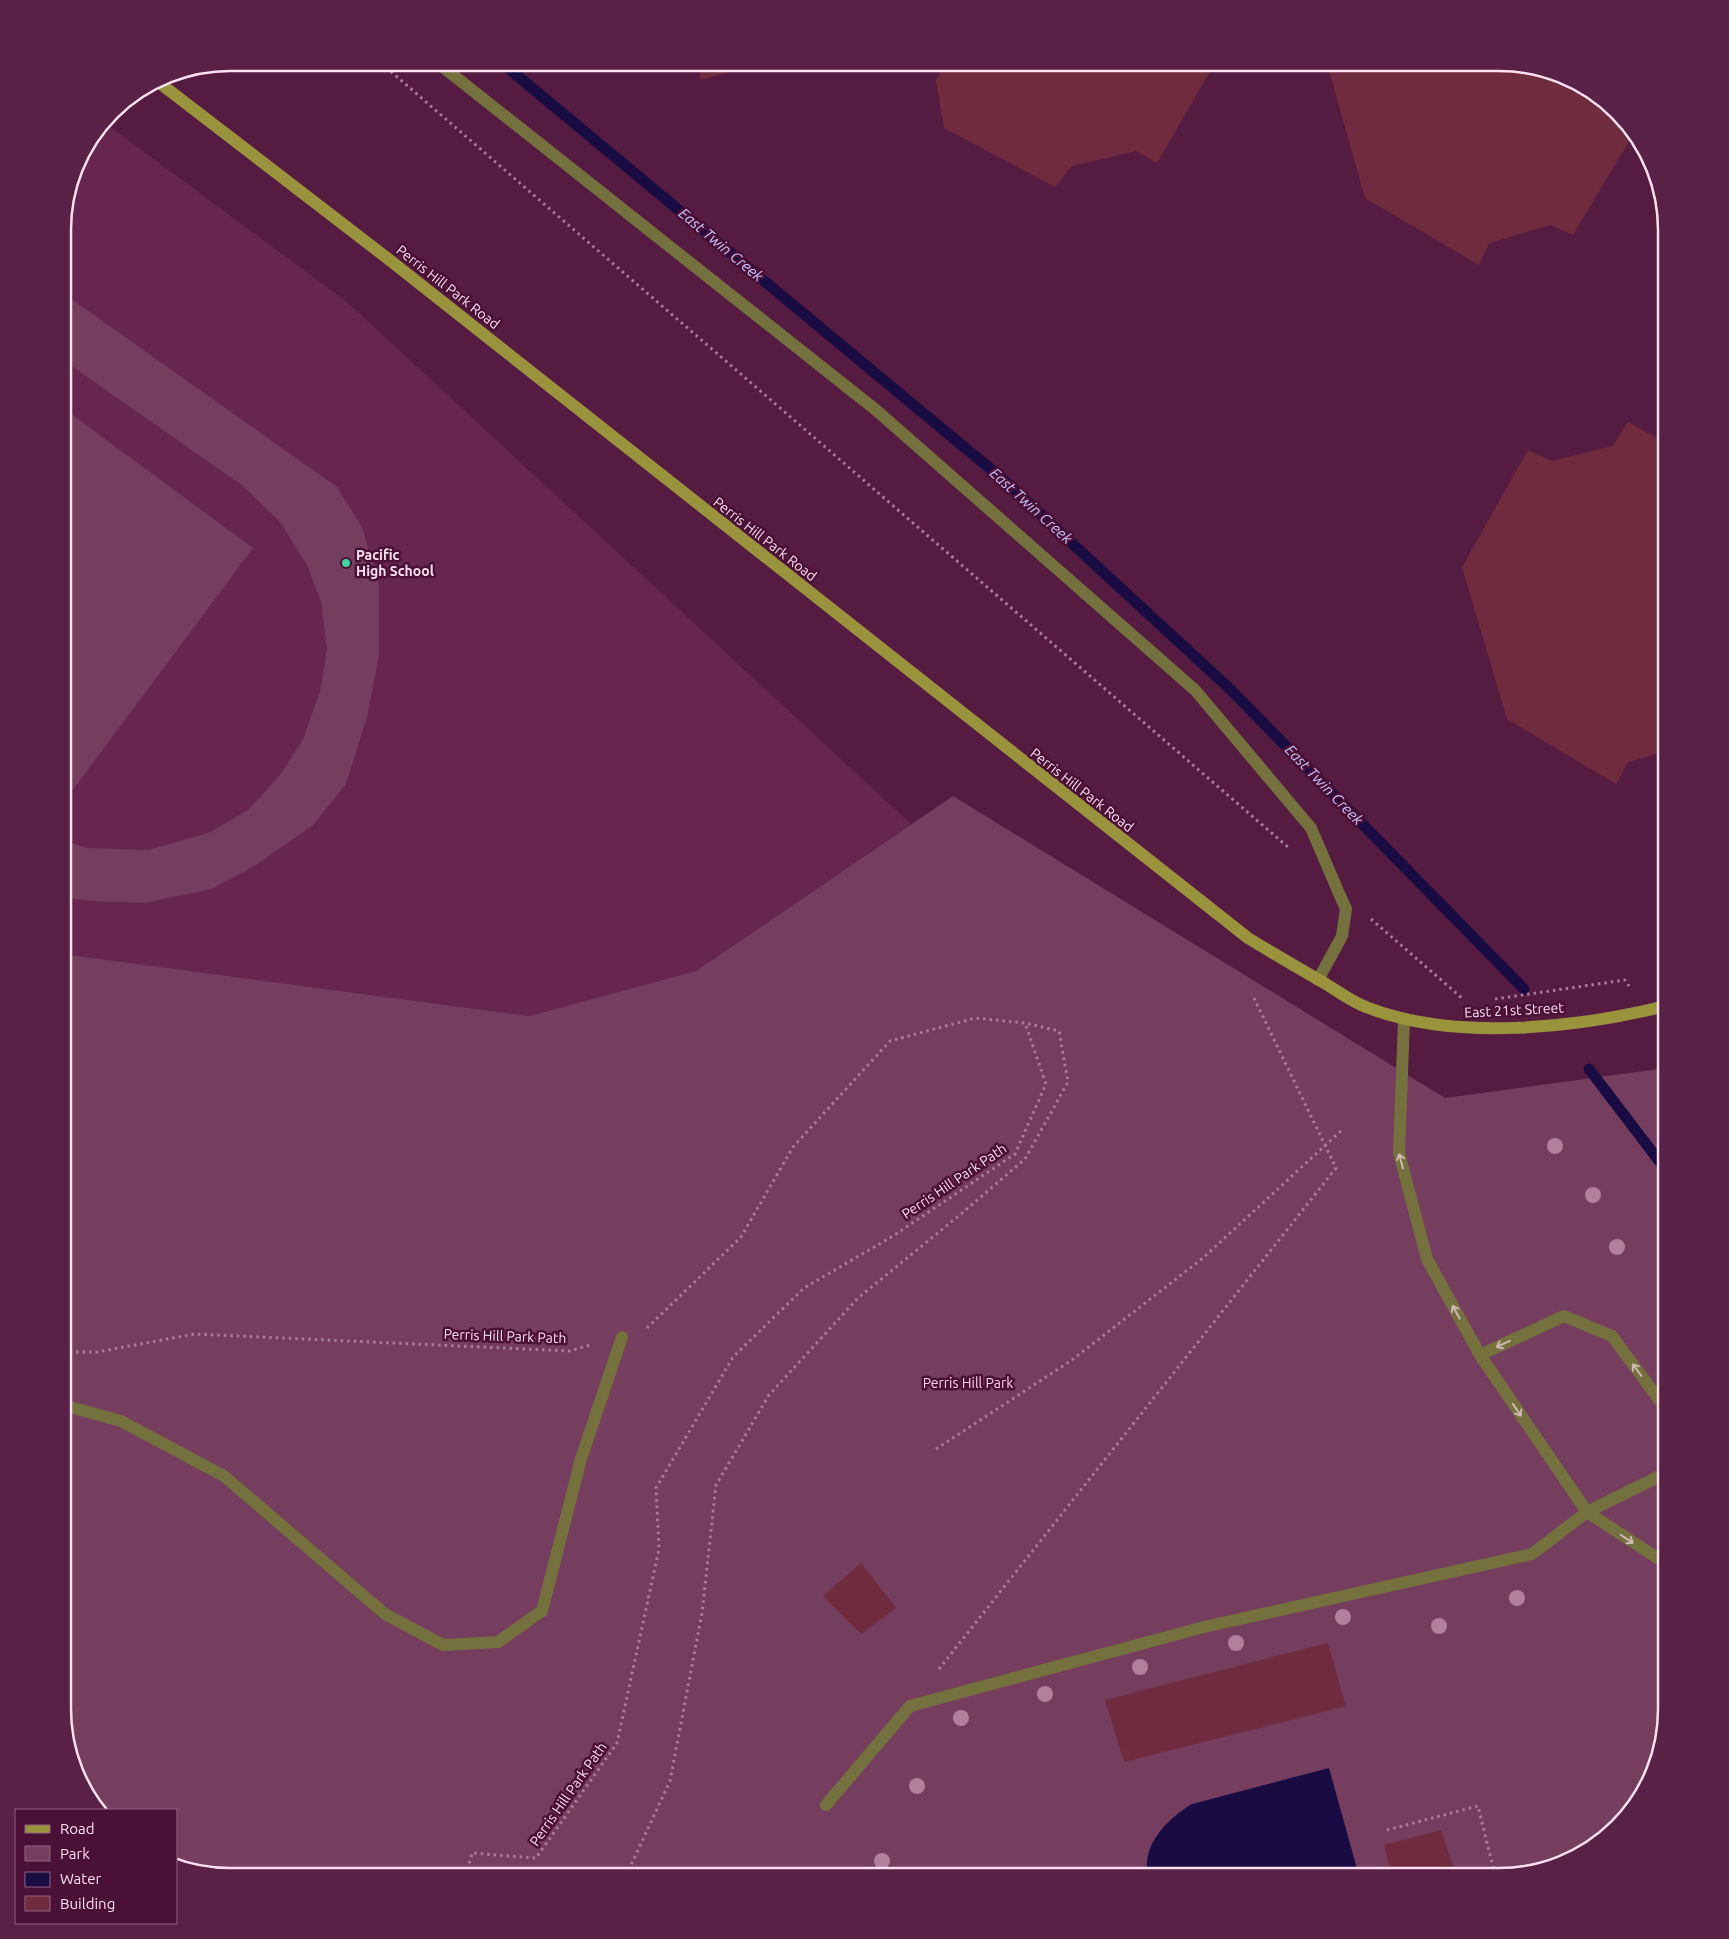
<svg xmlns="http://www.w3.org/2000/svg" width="1729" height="1939" viewBox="0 0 1729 1939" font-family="Ubuntu,sans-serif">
  <rect width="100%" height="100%" fill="#561b40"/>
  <path fill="#66264f" d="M105,123l242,179 564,522 -215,147 -167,45 -466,-62v-735l17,-63z"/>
  <path fill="#753d5e" d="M63,293l274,194 25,40 17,59v70l-12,61 -21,67 -33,41 -57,40 -44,24 -68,14 -55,-2 -26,-4v-56l25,7 60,2 60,-17 40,-23 32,-35 23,-36 17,-48 7,-42 -6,-47 -14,-37 -27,-43 -37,-36 -180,-126z
    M63,408l190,140 -190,255z
    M953,796l492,302 221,-30v641l-17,74 -48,59 -48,26 -54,8h-1269l-54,-12v-54h-79l-26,-47 -8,-54v-755l466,62 167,-45z"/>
  <path fill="#180c43" d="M1329,1768l30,108h-211c-7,-31 19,-57 44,-72z"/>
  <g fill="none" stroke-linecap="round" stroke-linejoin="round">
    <path stroke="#180c43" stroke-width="11" d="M502,63l497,413 231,213 294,300
      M1589,1069l77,101"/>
  </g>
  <path fill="#702c3f" d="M697,63h63l-59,17z
    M945,63h270l-58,100 -21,-12 -64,15 -17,21 -111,-59 -8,-47z
    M1327,63h183l63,17 59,48 2,5 -61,102 -22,-10 -62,18 -10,22 -114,-67z
    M1628,422l38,21v308l-38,11 -12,22 -109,-65 -45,-152 66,-117 24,11 61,-15z
    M861,1563l35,45 -35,26 -38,-38z
    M1328,1643l18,63 -222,56 -19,-62z
    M1441,1830l15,45 -64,1 -8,-31z"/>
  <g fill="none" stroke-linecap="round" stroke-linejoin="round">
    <path stroke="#aa7d98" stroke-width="3" stroke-dasharray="2.5 4" stroke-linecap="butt" d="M381,63l908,785
      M1371,919l92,80
      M1495,999l130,-19 4,6
      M63,1352h34l97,-18 376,17 20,-6
      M936,1449l136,-89 131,-102 140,-129
      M939,1669l397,-501 -84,-174
      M1387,1830l91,-24 16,65 7,5
      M466,1876l6,-23 64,5 81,-115 42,-194 -3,-61 77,-131 71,-69 89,-52 122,-82 31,-70 -21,-61 -50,-5 -85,23 -97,106 -52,90 -95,92
      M626,1876l44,-95 32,-168 14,-128 53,-90 89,-97 103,-84 64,-55 43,-77 -9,-51 -34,-8"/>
    <path stroke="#75713f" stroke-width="12" d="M438,63l438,347 319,280 116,138 27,63 8,18 -4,27 -24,44
      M1404,1020l-5,133 28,106 53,96 107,157 75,49 4,9
      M1480,1355l84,-39 48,20 54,73
      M63,1405l58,16 103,55 161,138 58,31 55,-3 44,-31 39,-152 41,-122
      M826,1805l84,-99 294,-79 328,-73 55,-42 79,-39"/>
    <path stroke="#99933d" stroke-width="12" d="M157,81l230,177 861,680c26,16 52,31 78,46 13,8 26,18 40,23 89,35 209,21 300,-1"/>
  </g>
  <g fill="#b0809c">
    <circle cx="1555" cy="1146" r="8"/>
    <circle cx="1593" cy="1195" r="8"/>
    <circle cx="1617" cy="1247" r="8"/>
    <circle cx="1517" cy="1598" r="8"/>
    <circle cx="1343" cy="1617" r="8"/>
    <circle cx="1439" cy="1626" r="8"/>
    <circle cx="1236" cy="1643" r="8"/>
    <circle cx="1140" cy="1667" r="8"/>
    <circle cx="1045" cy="1694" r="8"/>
    <circle cx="961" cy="1718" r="8"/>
    <circle cx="917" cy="1786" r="8"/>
    <circle cx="882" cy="1861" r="8"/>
  </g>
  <defs><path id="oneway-shaft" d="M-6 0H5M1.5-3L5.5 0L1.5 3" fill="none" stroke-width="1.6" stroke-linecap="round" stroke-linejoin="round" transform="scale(1.25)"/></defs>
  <g stroke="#ceb9b2">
    <use href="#oneway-shaft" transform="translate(1401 1161) rotate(-105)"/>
    <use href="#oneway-shaft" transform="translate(1456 1312) rotate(-119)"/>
    <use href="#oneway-shaft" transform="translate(1503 1344) rotate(155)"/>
    <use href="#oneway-shaft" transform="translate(1637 1370) rotate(-127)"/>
    <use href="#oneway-shaft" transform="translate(1517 1410) rotate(56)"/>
    <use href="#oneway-shaft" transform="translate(1627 1539) rotate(33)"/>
  </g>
  <circle fill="#42d4a0" stroke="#4a1036" stroke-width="2" cx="346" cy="563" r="5"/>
  <g text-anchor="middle" stroke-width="5" stroke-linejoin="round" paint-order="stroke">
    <g font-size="14" fill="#fee0f0" stroke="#4a1036">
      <text transform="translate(448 287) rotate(38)" y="5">Perris Hill Park Road</text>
      <text transform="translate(765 539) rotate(38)" y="5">Perris Hill Park Road</text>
      <text transform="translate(1082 790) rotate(38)" y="5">Perris Hill Park Road</text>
      <text transform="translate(1514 1010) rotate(-3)" y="5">East 21st Street</text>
      <text transform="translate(954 1181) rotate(-34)" y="5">Perris Hill Park Path</text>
      <text transform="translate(505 1336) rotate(2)" y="5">Perris Hill Park Path</text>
      <text transform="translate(568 1794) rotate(-55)" y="5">Perris Hill Park Path</text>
    </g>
    <g font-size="14" font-weight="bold" fill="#fee0f0" stroke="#4a1036" text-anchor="start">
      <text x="356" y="560">Pacific<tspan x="356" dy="16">High School</tspan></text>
    </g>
    <g font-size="14" fill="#fad3e8" stroke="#4a1036">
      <text x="968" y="1388">Perris Hill Park</text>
    </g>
    <g font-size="15" font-style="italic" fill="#c7c6fe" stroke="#4a1036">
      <text transform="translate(721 245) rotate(40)" y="5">East Twin Creek</text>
      <text transform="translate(1031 506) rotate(42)" y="5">East Twin Creek</text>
      <text transform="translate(1324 785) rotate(46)" y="5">East Twin Creek</text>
    </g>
  </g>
  <path d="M0 0H1729V1939H0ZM230 71H1499A159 159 0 0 1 1658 230V1709A159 159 0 0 1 1499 1868H230A159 159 0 0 1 71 1709V230A159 159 0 0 1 230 71Z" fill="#582145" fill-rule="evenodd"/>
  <path fill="none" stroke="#fee0f0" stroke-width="2.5" d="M230 71H1499A159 159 0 0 1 1658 230V1709A159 159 0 0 1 1499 1868H230A159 159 0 0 1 71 1709V230A159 159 0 0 1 230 71Z"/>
  <rect x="15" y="1809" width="162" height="115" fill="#4a1036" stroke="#926380"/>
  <rect x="25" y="1825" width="25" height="8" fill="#99933d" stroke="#926380"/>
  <text x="60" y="1834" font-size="15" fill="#fee0f0">Road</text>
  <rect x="25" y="1846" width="25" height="15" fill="#753d5e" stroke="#926380"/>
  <text x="60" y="1859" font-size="15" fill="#fee0f0">Park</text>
  <rect x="25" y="1872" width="25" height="15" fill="#180c43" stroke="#926380"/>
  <text x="60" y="1884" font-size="15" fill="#fee0f0">Water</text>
  <rect x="25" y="1896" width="25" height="15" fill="#702c3f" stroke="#926380"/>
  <text x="60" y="1909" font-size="15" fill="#fee0f0">Building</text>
</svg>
